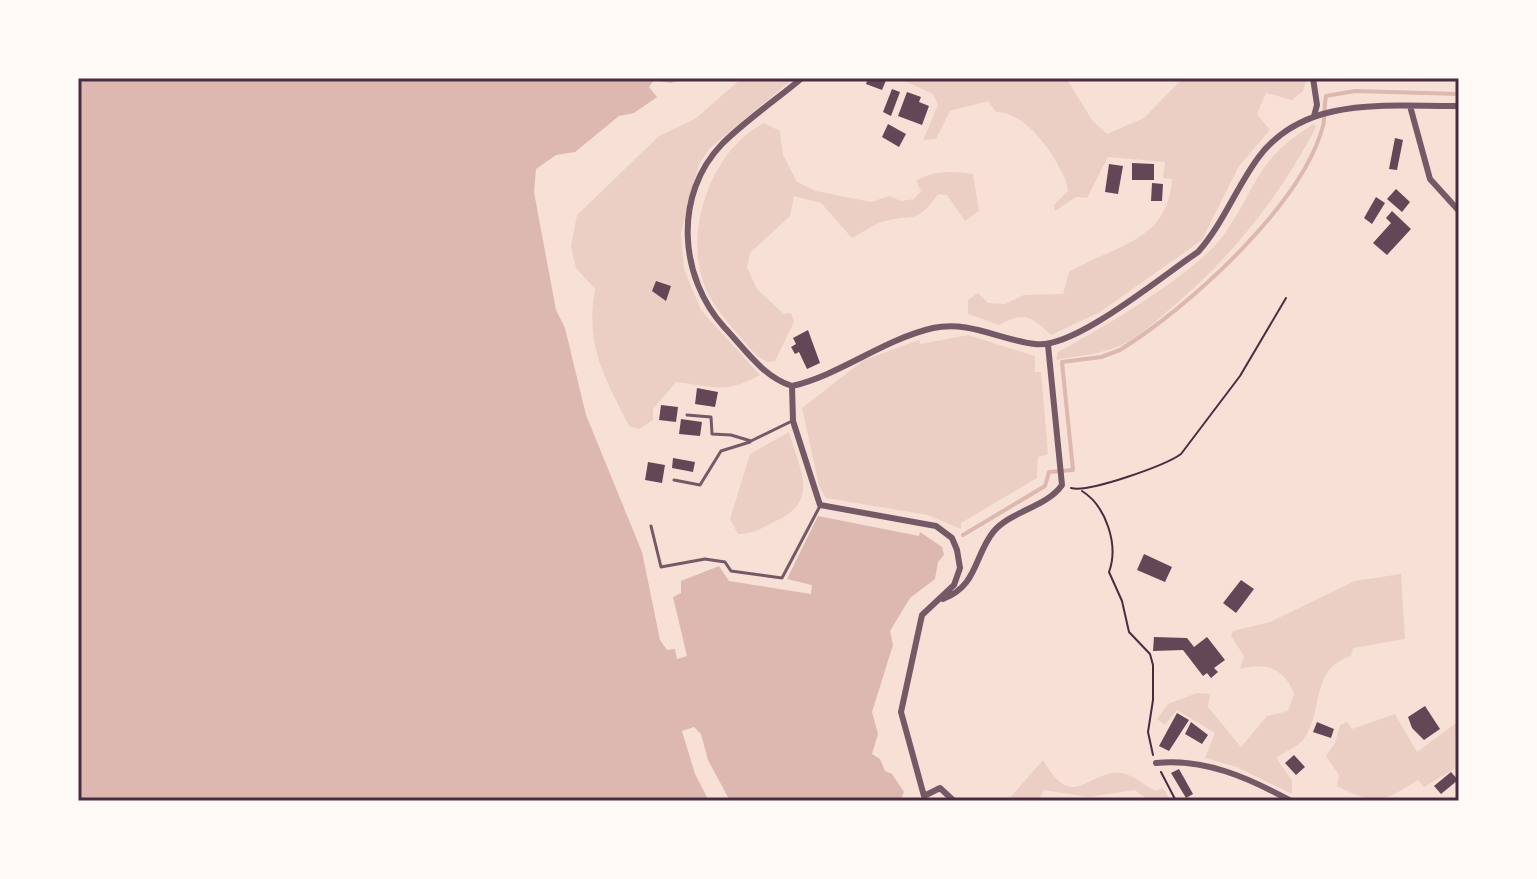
<svg xmlns="http://www.w3.org/2000/svg" width="1537" height="879" viewBox="0 0 1537 879" font-family="'Sofia Sans Condensed',sans-serif">
  <rect width="100%" height="100%" fill="#f7e1d7"/>
  <path fill="#ebcfc5" d="M742,78h52l-84,70 -11,16 -18,69 3,36 17,41 59,65c-37,20 -45,11 -84,7l-23,27v11l-14,9 -10,-3c-25,-50 -44,-80 -34,-137l-19,-21 -5,-22 6,-31 82,-79 36,-17z
    M898,78h168l26,42 15,14 37,-16 39,-40h124l-4,13 -11,9 -26,-7 -9,21 13,16 -31,36 -37,74 -102,72 -49,23c-20,-19 -27,-24 -52,-10l-31,-11v-14l10,-7 10,10 17,1 19,-9 39,-1 6,-22c43,-26 100,-30 103,-93l-9,-1 2,-16 -57,-5 -21,41 -11,-1 -21,14 -1,-6 14,-14 -2,-10c-11,-26 -39,-69 -70,-69l-8,-11 -38,10 -14,28 -13,1 15,-35 -5,-11z
    M764,123l16,8 3,24 14,27 19,9 55,11 18,-6 12,5 13,-2 7,-8 -5,-10c18,-11 36,-10 57,-7l6,37 -14,10 -18,-26 -9,-1c-24,33 -22,18 -56,28 -10,3 -20,11 -30,16l-31,-35 -27,-7 -4,20 -40,37 -3,14 10,22 27,25 7,-1 3,9 -19,39 -8,1c-13,-7 -21,-18 -31,-30 -11,-13 -22,-25 -29,-41 -26,-55 3,-141 57,-168z
    M1314,124l2,3c-36,69 -81,126 -140,177 -17,14 -34,31 -54,41 -20,9 -44,11 -66,15l2,-8c43,-23 138,-79 165,-116 36,-51 31,-76 91,-112z
    M968,335l67,21v16h6l7,82 -10,3 -1,21 -76,45v6l-33,-14 -102,-17 -7,-12 -17,-78 62,-48 55,-20 2,4z
    M789,432c11,40 32,69 -15,90 -12,6 -23,13 -36,12l-8,-15 20,-65z
    M1401,574l4,65 -52,9 -2,8c-42,13 -26,55 -48,84 -6,7 -19,12 -27,18l16,22v14l-55,-27 -32,-9 10,-25 -38,-23 -12,15 -8,-6 11,-15 29,-11 13,1 -2,13 33,40 26,-31 21,-5 6,-17c-10,-26 -28,-32 -54,-25l4,-13 -13,-20 2,-5 37,-9 85,-41z
    M1395,714l22,38 42,-31v45l-35,21 -6,-7c-37,23 -41,26 -81,6l2,-11 -13,-19 9,-13 5,-18 7,-3 5,7z
    M1043,760c31,54 43,10 79,13 12,2 23,13 34,18l7,-3 8,13h-22l-14,-11 -47,7 -44,-7 -6,11h-31z"/>
  <path fill="#dcb8b0" d="M78,78h609l-16,5 -17,-3 -5,7 8,10 -23,16 -15,3 -44,36 -19,3 -20,14 -2,23 22,118 9,18 21,87 56,137 18,88 7,10 8,-1 2,10 10,-3 -14,-59 8,-4v-12l38,-15 10,15 82,13 1,-9 -25,-6 31,-63 101,20 1,-4 22,15 2,8 -6,7 -3,17 -25,19 -20,33 3,14 -21,67 6,22 -6,20 8,5 5,12 7,3 12,18 -4,9h-822z"/>
  <path fill="#f7e1d7" d="M694,727l7,7 7,26 22,41h-21l-14,-27 -13,-43z"/>
  <g fill="none" stroke-linecap="round" stroke-linejoin="round">
    <path stroke="#dcb8b0" stroke-width="4" d="M963,535l82,-49 4,-14 24,-2 -11,-108 39,-5 19,-7c68,-42 182,-145 203,-224 2,-9 1,-20 3,-30l29,-5 104,3"/>
  </g>
  <path fill="#644757" d="M868,78h19l-5,12 -16,-6z
    M892,89l8,3 -9,24 -8,-4z
    M907,92l14,5 -2,5 10,4 -7,19 -24,-9z
    M888,124l18,10 -7,13 -17,-10z
    M1395,138l8,2 -6,30 -8,-1z
    M1132,163l22,1v16h-22z
    M1109,164l14,2 -5,28 -13,-2z
    M1152,183l11,1 -1,17h-11z
    M1396,189l14,13 -8,10 -15,-13z
    M1376,197l9,6 -13,21 -8,-6z
    M1392,211l19,18 -24,26 -14,-12 18,-20 -5,-5z
    M656,281l15,5 -5,15 -14,-10z
    M808,330l12,33 -13,6 -8,-17 -4,2 -4,-7 5,-3 -3,-6z
    M697,388l21,4 -3,15 -20,-3z
    M661,405l17,2 -2,15 -17,-2z
    M681,419l21,3 -2,14 -21,-2z
    M673,458l22,4 -2,10 -21,-4z
    M648,462l17,3 -3,18 -17,-3z
    M1144,554l28,13 -7,15 -28,-12z
    M1241,580l13,9 -18,24 -13,-10z
    M1154,637l33,1 7,9 13,-10 18,23 -11,8 4,4 -7,6 -4,-5 -4,3 -20,-26 -30,1z
    M1425,706l15,23 -16,11 -12,-12 -4,-11z
    M1177,713l12,7 -20,31 -10,-5z
    M1191,722l17,13 -6,9 -17,-10z
    M1317,722l17,7 -3,9 -18,-6z
    M1294,755l11,12 -9,8 -11,-12z
    M1179,769l14,25 -7,4 -15,-25z
    M1451,772l7,8 -17,14 -7,-8z"/>
  <g fill="none" stroke-linecap="round" stroke-linejoin="round">
    <path stroke="#4a2c40" stroke-width="2" d="M1071,488c18,5 95,-23 110,-34l59,-78 46,-78
      M1082,491c24,15 37,54 27,81l13,29 7,31 21,22 3,11v35l-5,32 5,23
      M1161,772l15,29"/>
    <path stroke="#755966" stroke-width="3" d="M687,415l24,2 1,17 19,1 20,6 41,-20
      M674,480l26,5 21,-34 29,-9
      M651,526l10,41 44,-8 20,3 6,9 51,7 38,-72"/>
    <path stroke="#755966" stroke-width="6" d="M802,78c-26,22 -56,42 -80,66 -49,51 -43,133 2,183 20,21 39,50 68,59 48,-11 90,-46 141,-58 36,-8 67,12 102,16 39,6 128,-69 163,-92 25,-28 38,-64 60,-94 47,-64 131,-51 201,-52
      M1313,78l4,27 -3,11
      M1410,106l20,73 29,32
      M792,386l1,35 27,84 116,21 16,12 5,12 3,18 -6,17 -32,30 -21,97 23,84 16,-8 14,13
      M943,599c35,-13 31,-44 51,-68 17,-20 53,-24 68,-46l-14,-140
      M1156,763c49,-5 93,15 135,38"/>
  </g>
  <rect width="1537" height="879" fill="none" stroke="#fffaf5" stroke-width="160"/>
  <rect x="80" y="80" width="1377" height="719" fill="none" stroke="#4a2c40" stroke-width="3"/>
</svg>
